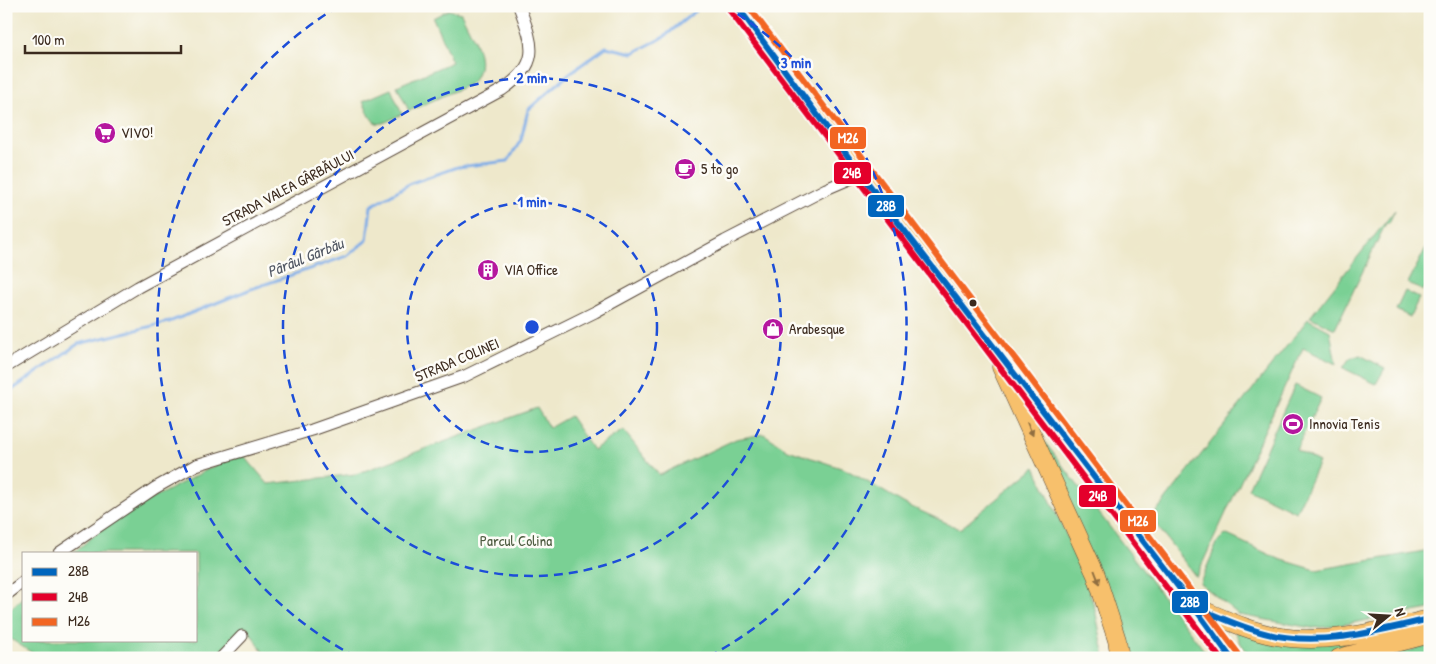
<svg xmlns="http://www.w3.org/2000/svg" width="1436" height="664" viewBox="0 0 1436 664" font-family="'Patrick Hand',sans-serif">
  <rect width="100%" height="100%" fill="#fdfcf7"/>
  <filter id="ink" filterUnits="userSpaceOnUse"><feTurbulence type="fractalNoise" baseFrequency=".02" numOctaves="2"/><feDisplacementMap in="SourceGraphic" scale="10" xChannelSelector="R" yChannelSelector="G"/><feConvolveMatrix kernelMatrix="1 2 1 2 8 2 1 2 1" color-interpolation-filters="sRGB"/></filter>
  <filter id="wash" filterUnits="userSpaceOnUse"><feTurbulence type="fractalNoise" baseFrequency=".0096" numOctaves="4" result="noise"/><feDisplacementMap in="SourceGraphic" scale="20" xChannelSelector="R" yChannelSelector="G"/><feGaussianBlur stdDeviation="1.12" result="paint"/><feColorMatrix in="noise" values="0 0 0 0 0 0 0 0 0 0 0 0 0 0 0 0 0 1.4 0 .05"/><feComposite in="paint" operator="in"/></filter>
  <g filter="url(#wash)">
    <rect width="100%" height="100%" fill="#eee8cb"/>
    <path fill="#7ad094" stroke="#5a7d59" d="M448,10l13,3c10,22 31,50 9,71l-61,27 -12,-25 55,-24 -19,-44z
      M391,89l11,25c-26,13 -27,16 -39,-13z
      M1395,210l-6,13h-3l-51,106 -25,-12z
      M1430,240v38l-7,13 -15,-8z
      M1405,291l14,7 -9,19 -14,-7z
      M1308,319l22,12 6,33 -33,-16 -107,229 -45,-59z
      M1360,355l25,13 -9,16 -33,-16 6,-9z
      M1295,385l26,13 -25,52 23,12 -23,50 -48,-23z
      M537,408l12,20 21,-12 23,34 30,-20 36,45 77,-36 28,-5 24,16 59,20 58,34 55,25 75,-62 47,102 13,40 10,49h-838l-21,-32 -31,32h-175l-34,-22v-23l18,-17v44h172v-87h-123l42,-35 126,-66 27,32 88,-10z
      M1037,432l173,226h-90z
      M1225,534l54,25 37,11 114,-20v59l-95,17 -23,2 -73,-13 -39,-32 18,-42z
      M1428,631l-111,27h-65l-11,-14 -6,-12z
      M1428,646l2,12h-53z"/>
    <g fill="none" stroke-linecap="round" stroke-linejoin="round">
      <path stroke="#7dace7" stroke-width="3" d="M6,394l72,-50 91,-22 82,-33 96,-33 20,-16 4,-34 40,-23 47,-16 50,-6 13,-21 7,-30 42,-37 36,-26 27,6 31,-16 37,-31"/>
    </g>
  </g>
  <g filter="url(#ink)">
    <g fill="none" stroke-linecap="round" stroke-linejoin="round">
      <g stroke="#564638" stroke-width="13">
        <path id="street" d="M6,367l132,-80 364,-197c39,-27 32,-43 17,-84
          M59,553l96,-65 41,-23 116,-35 153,-54 130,-64 130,-71 101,-52 35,-15
          M6,595l18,-14
          M221,658l21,-22"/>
      </g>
      <g stroke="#564638" stroke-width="19">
        <path id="primary" d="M737,6c161,220 333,431 494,652
          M1001,367l95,208 21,65 3,18
          M1193,606c27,11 55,25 83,30 53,10 103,-6 154,-17
          M1339,658l91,-24"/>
      </g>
      <use href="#street" stroke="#fff" stroke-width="11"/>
      <use href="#primary" stroke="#f7c06c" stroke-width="18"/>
      <g stroke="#fdfcf7" stroke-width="10">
        <path id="bus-1" d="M737,6l124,168 332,432c23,10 47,21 71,27 55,15 112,-2 166,-14
          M1191,603l40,55"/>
      </g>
      <g stroke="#fdfcf7" stroke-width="10">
        <path id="bus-2" d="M730,11l490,647"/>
      </g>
      <g stroke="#fdfcf7" stroke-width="10">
        <path id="bus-3" d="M748,6l490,647"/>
      </g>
      <use href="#bus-1" stroke="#0065bd" stroke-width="6"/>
      <use href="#bus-2" stroke="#e4002b" stroke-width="6"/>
      <use href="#bus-3" stroke="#f26522" stroke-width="6"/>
    </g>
    <defs><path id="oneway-solid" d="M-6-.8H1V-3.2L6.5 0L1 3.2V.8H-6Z" transform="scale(1.25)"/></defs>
    <g fill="#906e41">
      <use href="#oneway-solid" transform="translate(1030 429) rotate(66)"/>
      <use href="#oneway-solid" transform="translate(1097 577) rotate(69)"/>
    </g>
  </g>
  <g fill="none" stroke="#1d4ed8" stroke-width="2.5" stroke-dasharray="9 6">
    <circle cx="532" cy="327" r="125"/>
    <circle cx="532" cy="327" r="249"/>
    <path d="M356 657A374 374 0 0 1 339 6M725 6A374 374 0 0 1 708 657"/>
  </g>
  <defs>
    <g id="supermarket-disc" transform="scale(1.125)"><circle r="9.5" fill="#b5179e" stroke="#fdfcf7"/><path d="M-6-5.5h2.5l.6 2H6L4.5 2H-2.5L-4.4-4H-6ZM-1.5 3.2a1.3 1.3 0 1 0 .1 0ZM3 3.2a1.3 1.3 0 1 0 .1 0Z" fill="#fff"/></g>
    <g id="cafe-disc" transform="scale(1.125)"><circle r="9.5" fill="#b5179e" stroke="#fdfcf7"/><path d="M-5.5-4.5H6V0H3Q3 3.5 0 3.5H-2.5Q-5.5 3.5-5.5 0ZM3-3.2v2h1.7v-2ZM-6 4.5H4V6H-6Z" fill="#fff"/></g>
    <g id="building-disc" transform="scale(1.125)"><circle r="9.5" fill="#b5179e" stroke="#fdfcf7"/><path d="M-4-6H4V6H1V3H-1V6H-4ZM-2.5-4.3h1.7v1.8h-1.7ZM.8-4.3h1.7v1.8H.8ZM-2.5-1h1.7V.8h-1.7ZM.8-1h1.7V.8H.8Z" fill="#fff"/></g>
    <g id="shop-disc" transform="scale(1.125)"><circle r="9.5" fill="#b5179e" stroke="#fdfcf7"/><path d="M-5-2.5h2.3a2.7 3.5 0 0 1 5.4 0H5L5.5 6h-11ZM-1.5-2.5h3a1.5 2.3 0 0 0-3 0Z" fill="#fff"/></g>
    <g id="stadium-disc" transform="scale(1.125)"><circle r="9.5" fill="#b5179e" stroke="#fdfcf7"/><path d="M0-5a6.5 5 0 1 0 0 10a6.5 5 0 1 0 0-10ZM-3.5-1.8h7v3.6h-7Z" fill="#fff"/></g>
  </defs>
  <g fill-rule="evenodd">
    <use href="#supermarket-disc" x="105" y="133"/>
    <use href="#cafe-disc" x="685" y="169"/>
    <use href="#building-disc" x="488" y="270"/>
    <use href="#shop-disc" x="773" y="329"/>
    <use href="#stadium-disc" x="1293" y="424"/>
  </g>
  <circle fill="#3b2a1e" stroke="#fdfcf7" stroke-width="2" cx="973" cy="303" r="4.5"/>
  <g text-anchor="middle" stroke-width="5" stroke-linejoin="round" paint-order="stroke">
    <g font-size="15" fill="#3b2a1e" stroke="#fdfcf7" text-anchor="start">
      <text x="121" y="138">VIVO!</text>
      <text x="701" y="174">5 to go</text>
      <text x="504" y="275">VIA Office</text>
      <text x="789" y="334">Arabesque</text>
      <text x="1309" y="429">Innovia Tenis</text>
    </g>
    <g font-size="15" fill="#3b2a1e" stroke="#fdfcf7">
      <text transform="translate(288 188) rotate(-28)" y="5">STRADA VALEA GÂRBĂULUI</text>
      <text transform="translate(457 360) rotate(-23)" y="5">STRADA COLINEI</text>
    </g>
    <g font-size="15" fill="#4e5c41" stroke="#fdfcf7">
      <text x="516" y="546">Parcul Colina</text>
    </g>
    <g font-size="16" font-style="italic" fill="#525864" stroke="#fdfcf7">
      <text transform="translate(305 257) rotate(-22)" y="6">Pârâul Gârbău</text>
    </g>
  </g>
  <circle cx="532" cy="327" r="8" fill="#1d4ed8" stroke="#fdfcf7" stroke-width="2.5"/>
  <g font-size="15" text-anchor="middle" font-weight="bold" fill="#1d4ed8" stroke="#fdfcf7" stroke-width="5" stroke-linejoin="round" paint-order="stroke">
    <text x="796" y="68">3 min</text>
    <text x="532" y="83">2 min</text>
    <text x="532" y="207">1 min</text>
  </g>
  <g stroke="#fdfcf7" stroke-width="2">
    <rect x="829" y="126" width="38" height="24" rx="5" fill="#f26522"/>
    <rect x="833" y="161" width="39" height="24" rx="5" fill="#e4002b"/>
    <rect x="867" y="194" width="38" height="24" rx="5" fill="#0065bd"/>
    <rect x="1078" y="484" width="39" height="24" rx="5" fill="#e4002b"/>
    <rect x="1119" y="509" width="38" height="24" rx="5" fill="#f26522"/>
    <rect x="1171" y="590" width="38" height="24" rx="5" fill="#0065bd"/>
  </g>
  <g font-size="14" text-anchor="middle" font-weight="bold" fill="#fff">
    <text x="848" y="143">M26</text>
    <text x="852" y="178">24B</text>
    <text x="886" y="211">28B</text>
    <text x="1098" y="501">24B</text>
    <text x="1138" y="526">M26</text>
    <text x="1190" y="607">28B</text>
  </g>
  <rect width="1436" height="664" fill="none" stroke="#fdfcf7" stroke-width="25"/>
  <rect x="22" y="552" width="175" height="90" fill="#fdfcf7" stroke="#afa8a0"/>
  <rect x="32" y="568" width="25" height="8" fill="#0065bd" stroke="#afa8a0"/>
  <text x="68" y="576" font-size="15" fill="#3b2a1e">28B</text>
  <rect x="32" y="593" width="25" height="8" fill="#e4002b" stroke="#afa8a0"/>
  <text x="68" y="602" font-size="15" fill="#3b2a1e">24B</text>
  <rect x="32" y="618" width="25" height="8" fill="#f26522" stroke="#afa8a0"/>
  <text x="68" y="626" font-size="15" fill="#3b2a1e">M26</text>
  <g transform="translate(1388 616) rotate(72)" stroke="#fdfcf7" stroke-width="4" paint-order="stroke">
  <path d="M0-4L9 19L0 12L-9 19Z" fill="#3b2a1e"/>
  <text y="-8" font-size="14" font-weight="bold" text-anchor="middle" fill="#3b2a1e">N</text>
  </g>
  <path d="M25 45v8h156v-8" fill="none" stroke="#3b2a1e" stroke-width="2.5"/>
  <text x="32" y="45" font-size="15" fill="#3b2a1e" stroke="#fdfcf7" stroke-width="4" paint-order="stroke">100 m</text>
</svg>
